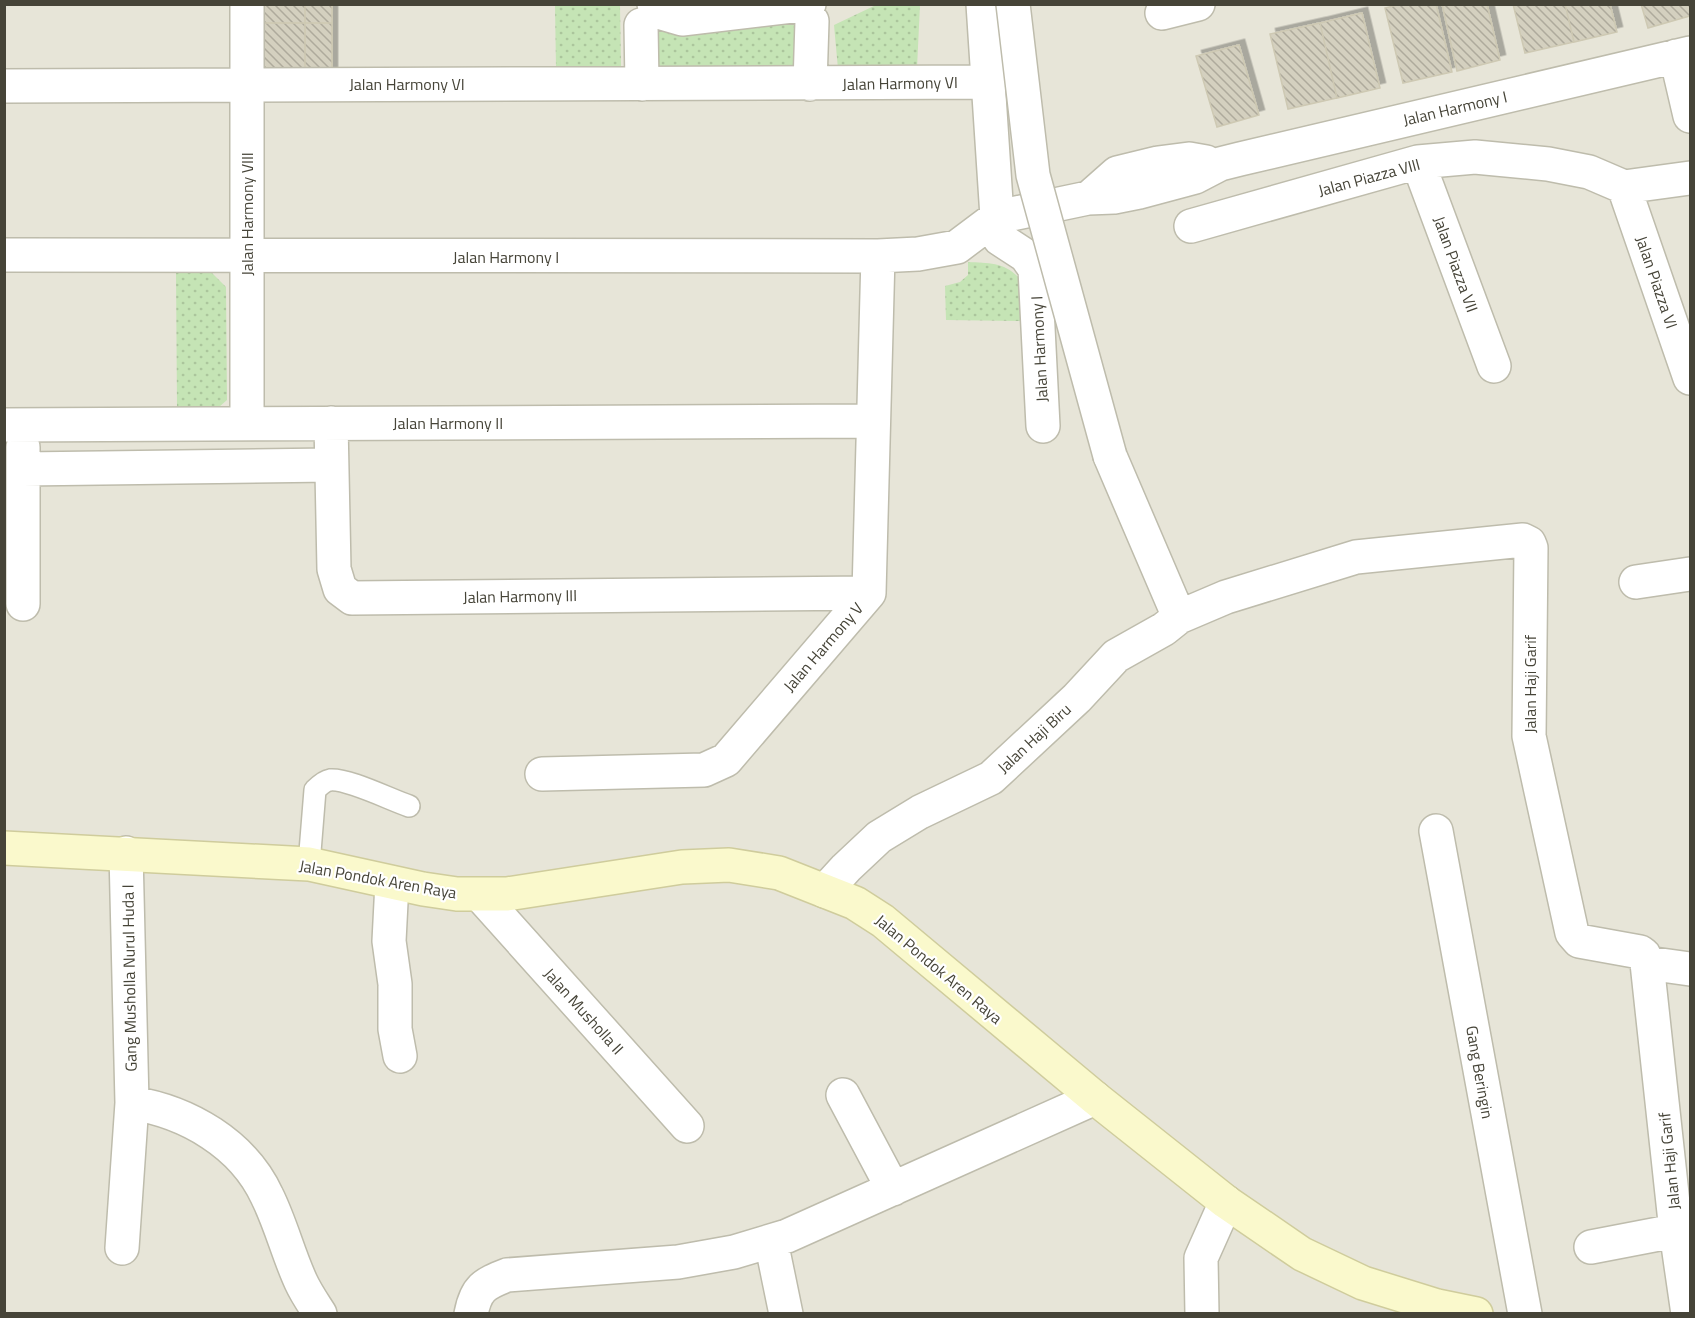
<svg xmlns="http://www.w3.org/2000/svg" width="1695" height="1318" viewBox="0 0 1695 1318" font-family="'Titillium Web',sans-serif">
  <defs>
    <pattern id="grass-dots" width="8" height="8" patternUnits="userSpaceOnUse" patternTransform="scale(1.5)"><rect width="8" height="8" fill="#c5e4b5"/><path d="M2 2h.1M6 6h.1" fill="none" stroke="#abc59c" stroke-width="1.8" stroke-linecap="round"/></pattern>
    <pattern id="building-back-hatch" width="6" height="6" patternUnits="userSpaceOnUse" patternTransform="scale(1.5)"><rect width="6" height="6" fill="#d4d0bf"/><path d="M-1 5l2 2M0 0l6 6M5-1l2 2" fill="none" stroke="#aeaa9c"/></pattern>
    <filter id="shadow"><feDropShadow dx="5.5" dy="-5.5" stdDeviation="0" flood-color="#0004"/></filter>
  </defs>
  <rect width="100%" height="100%" fill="#f3f2e9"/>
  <path fill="#e7e5d8" d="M5,5h1685v1308l-1685,1z"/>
  <path fill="url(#grass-dots)" d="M555,5h65l1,62 -8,3 -57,-2z
    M876,5h44l-3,63 -79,1 -4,-44z
    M801,23l-1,47h-136l-9,-10 -2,-23 7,-7z
    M968,262c21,1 37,0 52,17l1,42 -75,-1 -1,-34 15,-4 8,-7z
    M210,271l16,16 1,113 -8,7 -42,1 -1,-135z"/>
  <path fill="url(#building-back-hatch)" stroke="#cec9b3" stroke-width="1.5" filter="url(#shadow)" d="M262,4h43v19h-43z
    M305,4h27v19h-27z
    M1401,4h35l16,68 -49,11 -18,-75z
    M1442,4h45l13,56 -43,11z
    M1513,4h52l9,38 -49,11z
    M1565,4h45l7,28 -43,10z
    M1641,4h49v12l-42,12z
    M1362,13l18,75 -43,10 -17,-75z
    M262,23h43v51h-43z
    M305,23h27v51h-27z
    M1320,23l17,75 -49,11 -18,-75z
    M1239,45l20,70 -42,12 -21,-71z"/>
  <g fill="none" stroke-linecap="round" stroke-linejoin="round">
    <g stroke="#bebcac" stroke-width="24">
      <path id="service" d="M309,864l6,-74c4,-4 9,-9 15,-10 17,-2 61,20 79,26"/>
    </g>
    <g stroke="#bebcac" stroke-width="36">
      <path id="minor" d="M247,4v420
        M654,4l4,8 24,7 127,-15
        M983,4l14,213 3,22 26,17 9,13 8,157
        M1162,13l36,-9
        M641,25l1,59
        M1676,56l14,60
        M810,84l2,-63
        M4,86l985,-4
        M1418,162l76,204
        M1624,187l66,191
        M1091,196l26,-23 41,-10 31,-4 17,3
        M1191,226l227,-64 57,-5 73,7 41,8 35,15 66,-9
        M4,255l874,1 40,-2 39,-7 40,-30 91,-19 26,-1 25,-5 56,-15 25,-13 20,-5 450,-106
        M331,423l3,146 6,20 12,9 517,-5
        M4,425l869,-4
        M23,447v157
        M1110,456l69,161
        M23,469l308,-4
        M1636,582l54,-8
        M542,774l162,-4 22,-10 143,-167 9,-337
        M1436,831l89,483
        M126,853l6,250c56,9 111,41 135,93 14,28 21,58 34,86 5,11 12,21 19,32
        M392,883l-3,58 6,43v45l5,27
        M825,891l21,-23 33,-31 41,-25 71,-34 86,-80 39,-42 48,-27 15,-12 47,-20 130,-40 167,-17 6,3 2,5 -2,188 43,197 7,8 61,11 4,3 3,8 29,268 12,83
        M481,896l206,230
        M1647,963l43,6
        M843,1095l50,94
        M771,1241l15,73
        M1591,1247l99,-19
        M122,1248l10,-145
        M471,1314c5,-26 13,-30 36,-39l171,-13 56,-10 53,-16 308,-138
        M1202,1314l-1,-56 25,-56"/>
    </g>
    <g stroke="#cfcc9c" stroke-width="36">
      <path id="secondary" d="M4,848l305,16 114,25 34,5h50l175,-27 47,-2 50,8 76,30 28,18 212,177 131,104 76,52 61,29 74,23 39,8"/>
    </g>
    <use href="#service" stroke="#fff" stroke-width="21"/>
    <use href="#minor" stroke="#fff" stroke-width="33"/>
    <use href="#secondary" stroke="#faf9cc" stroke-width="33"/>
    <g stroke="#bebcac" stroke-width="36" stroke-linecap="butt">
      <path id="minor-bridge" d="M1013,4l20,171 77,281"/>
    </g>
    <use href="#minor-bridge" stroke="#fff" stroke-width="33"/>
  </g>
  <g text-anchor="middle" stroke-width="4.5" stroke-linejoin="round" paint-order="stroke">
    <g font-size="16" fill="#464438" stroke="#fff">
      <text transform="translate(900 83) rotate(-1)" y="6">Jalan Harmony VI</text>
      <text x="407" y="90">Jalan Harmony VI</text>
      <text transform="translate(1455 108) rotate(-13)" y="6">Jalan Harmony I</text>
      <text transform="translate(1369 177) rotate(-15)" y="6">Jalan Piazza VIII</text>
      <text transform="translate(247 214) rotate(-90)" y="6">Jalan Harmony VIII</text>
      <text x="506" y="263">Jalan Harmony I</text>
      <text transform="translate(1456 264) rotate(70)" y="6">Jalan Piazza VII</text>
      <text transform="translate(1657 282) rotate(71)" y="6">Jalan Piazza VI</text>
      <text transform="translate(1039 349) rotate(-93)" y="6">Jalan Harmony I</text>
      <text x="448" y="429">Jalan Harmony II</text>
      <text transform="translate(520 596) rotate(-1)" y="6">Jalan Harmony III</text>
      <text transform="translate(823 647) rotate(-49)" y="6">Jalan Harmony V</text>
      <text transform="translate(1530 684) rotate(-90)" y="6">Jalan Haji Garif</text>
      <text transform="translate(1034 738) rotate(-43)" y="6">Jalan Haji Biru</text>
      <text transform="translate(378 879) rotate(10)" y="6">Jalan Pondok Aren Raya</text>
      <text transform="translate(939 969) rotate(40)" y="6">Jalan Pondok Aren Raya</text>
      <text transform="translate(129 978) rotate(-91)" y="6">Gang Musholla Nurul Huda I</text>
      <text transform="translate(584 1011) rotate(48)" y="6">Jalan Musholla II</text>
      <text transform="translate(1480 1072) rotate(80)" y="6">Gang Beringin</text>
      <text transform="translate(1669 1161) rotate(-96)" y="6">Jalan Haji Garif</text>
    </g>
  </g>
  <rect width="1695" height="1318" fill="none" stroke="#464438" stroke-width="12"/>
</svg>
